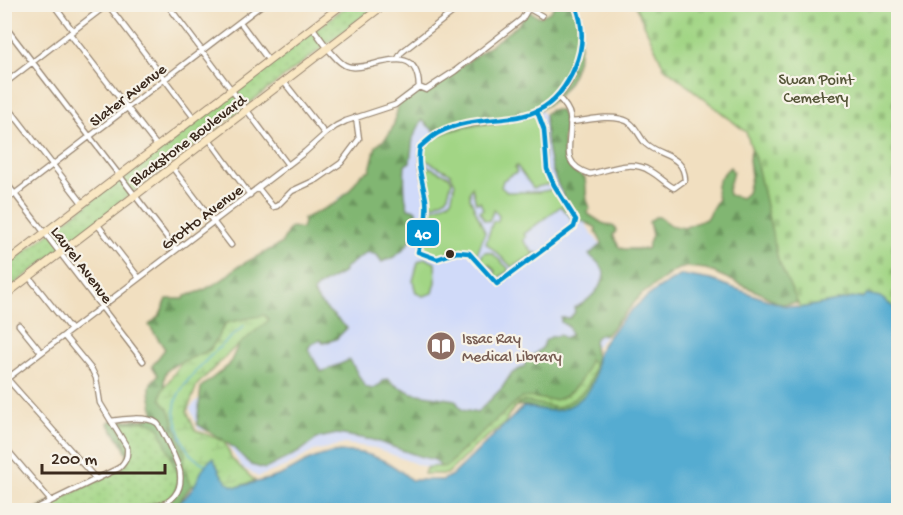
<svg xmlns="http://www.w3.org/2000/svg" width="903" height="515" viewBox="0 0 903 515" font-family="'Gochi Hand',sans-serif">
  <defs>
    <pattern id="forest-firs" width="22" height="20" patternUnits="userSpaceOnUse" patternTransform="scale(1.5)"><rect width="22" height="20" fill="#81b672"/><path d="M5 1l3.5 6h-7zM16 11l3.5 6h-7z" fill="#6b945d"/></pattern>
    <pattern id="wetland-marsh" width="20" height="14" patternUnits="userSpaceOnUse" patternTransform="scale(1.5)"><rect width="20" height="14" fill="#a2d585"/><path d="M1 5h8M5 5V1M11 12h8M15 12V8" fill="none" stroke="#8cb772"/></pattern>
    <pattern id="cemetery-stones" width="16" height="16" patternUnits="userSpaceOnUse" patternTransform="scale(1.5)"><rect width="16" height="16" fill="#a2d585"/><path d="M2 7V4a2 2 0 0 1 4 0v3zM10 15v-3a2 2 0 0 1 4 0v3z" fill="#8cb772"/></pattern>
    <pattern id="park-dots" width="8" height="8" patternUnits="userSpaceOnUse" patternTransform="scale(1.5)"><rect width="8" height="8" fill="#a2d585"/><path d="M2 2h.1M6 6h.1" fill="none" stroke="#8cb772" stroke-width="1.8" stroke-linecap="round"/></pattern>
  </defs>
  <rect width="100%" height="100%" fill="#f7f3e8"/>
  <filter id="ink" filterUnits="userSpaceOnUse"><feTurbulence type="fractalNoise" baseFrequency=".0167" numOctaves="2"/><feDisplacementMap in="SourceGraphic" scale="12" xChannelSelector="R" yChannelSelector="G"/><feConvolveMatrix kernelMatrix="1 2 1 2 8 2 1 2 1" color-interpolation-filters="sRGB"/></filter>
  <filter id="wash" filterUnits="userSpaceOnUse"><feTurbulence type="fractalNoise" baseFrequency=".008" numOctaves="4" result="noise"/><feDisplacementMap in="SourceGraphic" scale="24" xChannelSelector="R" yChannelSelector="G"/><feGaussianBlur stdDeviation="1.35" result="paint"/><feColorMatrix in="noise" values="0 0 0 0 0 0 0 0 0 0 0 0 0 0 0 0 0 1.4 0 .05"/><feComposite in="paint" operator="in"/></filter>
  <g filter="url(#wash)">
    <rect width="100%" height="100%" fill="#f1dfc0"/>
    <path fill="#d0daf9" d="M503,56l42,60 6,37 22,54 65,90 -43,51 -6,22 -75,37 -57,52 -16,9 -17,-1 -49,-19 -30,-4 -31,7 -25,14 -31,12 -16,-10 -20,-31 -24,-7 -8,-21 68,-72 12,-77 118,-103 21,-38z"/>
    <path fill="#a2d585" stroke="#6e8052" stroke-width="1.5" d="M533,115c15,10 9,35 11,51 1,6 4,12 6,18l-17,4 -16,-22 -2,1 2,5 -14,8 -2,7 6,5h32l15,-3 19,29 -2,10 -7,5 7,-6 1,-8 -11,-13 -37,28 2,3 -3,3 10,13h5l-26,14 -26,-24 7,-22h5l1,-5 -5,-6 -5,11 -5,-1 -4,-9 3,-2 -3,-7 -4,1 -4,-16 -2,5v6l15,34 -7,20 -3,2c-23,-11 -29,8 -50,-2l-3,-4 8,-38 21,-9 4,-18 -5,-10 -27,-14 -2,-5c11,-33 83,-28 112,-39z
      M421,163l28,13 3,5 -5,17 -13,7h-3l-3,-3z
      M485,252l7,1 16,15v3l-10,7 -5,-3 3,-3 -7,-8 -3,3 -5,-6 1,-6z
      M425,258l10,5 1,19 -3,11 -10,3 -7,-3 -3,-12 5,-19z"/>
    <path fill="url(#forest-firs)" stroke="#5e7048" stroke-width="1.5" d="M555,5h18c18,46 0,95 -49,112 -18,6 -37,5 -55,8 -11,2 -21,6 -32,9l-15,-14 -9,18 -3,24 -5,3c-1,12 -1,33 3,43l8,2c4,20 -8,40 -26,49 -2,1 -6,1 -8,3l-5,-7 -10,-3 -22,16 -2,5 -24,13 -6,6 6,10 28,26 -11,11 -13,4 -2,-3 -10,4 -3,5 13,23 29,-12 15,27 7,2 9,-5 2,-4 5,-1 7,6 17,8 43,7 7,10 15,3 25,-25 9,-14 14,-8v-4l18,-15 2,-6 6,-4 9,-2 4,3 7,-3 -2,-8 -8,-5v-4h9l5,-6 -1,-4c11,-4 31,-21 30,-35 -1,-8 -10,-14 -15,-18l13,-12 -6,-11v-4c-5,-4 -12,-5 -17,-9 -4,-4 -7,-10 -11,-16 -19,-29 -22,-55 -23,-89l5,-4h10l6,13 -3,18 1,18 9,12 12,7 2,22 3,8 -3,4 1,2 14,9 13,4 1,4 -3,4 6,12 4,2h24l5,-14 -3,-13 6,-5h4l11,8 14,3 22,-9 12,-20c-5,-14 2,-23 12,-32l3,5 -5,18 1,5 12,3 6,-5 4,-16 -2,-18 3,-11 -3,-16 -3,-6 -17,-10 7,-9 -2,-5 -13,-10 6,-10 -4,-10 1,-13 -4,-1 -3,6 -13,-52 11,-7 13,8c1,14 -1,23 9,34l-1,31 16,29 -2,15 7,13 6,53 11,45 12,35 6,5 9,3 40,-4 7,1 14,-7 3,-14 13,-21 6,-18 9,-43 -3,-38 -6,-25 5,-25 9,11v211l-8,-1 -16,-8 -10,-1 -26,5h-10l-23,4 -25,1 -20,-11 -54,-24 -20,-2 -10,3 -35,25 -34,39 -8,1 -4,3c-3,8 1,14 1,22 2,20 -6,32 -18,46 -5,6 -7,14 -17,12 -16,-3 -28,-15 -45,-12l-21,24 -35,27 -10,14 -9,-4 -6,-7 -16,-4 -46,-16 -36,-6 -19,4 -19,14 -34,17 -14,-4 -18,-18 -36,-23 4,-37 28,-22 12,-26 -3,-6 -8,-2c-11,5 -13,11 -21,18 -11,10 -33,11 -42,22 -13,17 23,85 32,105l-20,26 -16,8h-129l76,-34 13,-9 3,-6 1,-8 -8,-14 -11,-16 2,-2 36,-2 7,-6c1,-10 -6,-22 -2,-30 2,-3 5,-5 7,-8l-6,-9 13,-17 -16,-24 11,-10 7,-16h17l1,-3 17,-5 20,-11 15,-13 44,-23 8,-15 3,-2 10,2 2,-7 -1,-3 33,-16 13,-12 12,-17 9,-4 6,-24c19,-13 18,-22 23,-44l20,-14 3,4 6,-1 90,-66 10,-14 12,6 10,-5z"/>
    <path fill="url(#wetland-marsh)" stroke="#6e8052" stroke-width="1.5" d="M264,315l5,5 -38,31 -34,34 -10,26 8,19 29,11 8,18 23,22 -18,6 -53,13 9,-12 -10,-22 2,-12 -10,-29 -6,-16 -5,-5 -3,-6 1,-7 20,-29 28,-12 16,-27z
      M589,360l5,4c0,23 -17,35 -37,44l-32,-7 -6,2 -10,11 -4,9 -27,21 -31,30h-23l2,-6c15,-5 18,6 30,-12l65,-58c13,-2 24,3 34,2 16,-3 32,-25 34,-40z"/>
    <path fill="url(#cemetery-stones)" stroke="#6e8052" stroke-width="1.5" d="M635,5h263v304h-2l-16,-12h-21l-59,11 -22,-48 -21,-95 -11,-33 -82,-65z"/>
    <path fill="url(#park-dots)" stroke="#6e8052" stroke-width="1.5" d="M348,5h30l-241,184 -41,34 -91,68v-24z
      M147,421l10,5 3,4 17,43 1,5 -3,15 -6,6 -40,11h-92l83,-40 7,-7 3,-9 -11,-28 2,-3z"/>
    <path fill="#54acd1" stroke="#486b78" stroke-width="1.5" d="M682,275l29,5 71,25 18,3 59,-11 3,1 5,-4 13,3 16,12h2v201h-727c9,-7 17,-14 23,-24 7,-11 8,-21 19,-28 6,11 10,26 24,29 14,-4 28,-6 41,-11 12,-4 22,-12 34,-17 37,-15 70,-6 99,21h32l11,-6 69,-67c12,0 26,6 37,3 14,-4 30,-16 34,-30 5,-17 -2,-21 11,-39 23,-31 44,-49 77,-66z"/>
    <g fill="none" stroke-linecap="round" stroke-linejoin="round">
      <path stroke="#54acd1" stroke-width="1.5" d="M205,464c-15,-6 -20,-16 -25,-31 -3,-9 -7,-22 -4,-32 6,-22 49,-59 68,-75"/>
    </g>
  </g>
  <g filter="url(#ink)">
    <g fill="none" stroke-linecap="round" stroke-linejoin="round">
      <g stroke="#96846f" stroke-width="7">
        <path id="street" d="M53,4l20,27
          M167,4l121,161
          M521,4l21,12
          M4,5l1,-1
          M108,5l86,113
          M240,22l29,39
          M4,25l172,224
          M312,27c8,10 24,36 35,39 22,8 70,-30 72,21l7,3 29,-19 67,-52 6,-10
          M70,34l87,112
          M397,60l5,-8 61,-48
          M284,82l41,52
          M4,84l104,-80
          M557,96c5,5 12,13 13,20 4,25 -14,47 20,58 20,-4 41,-15 60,-3 9,5 15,12 24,17l11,-8c-1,-26 -25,-23 -39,-36 -9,-9 -10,-22 -25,-25 -17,-4 -34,2 -51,3
          M4,102l79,102
          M209,139l41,56
          M172,167l59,78
          M4,180l139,181
          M258,188l15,19 4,-1 15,-15 26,-12 23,-16 18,-24 -3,-22
          M4,202l259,-198
          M97,224l42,54
          M418,252c6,-18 10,-33 8,-52 -3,-18 -12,-34 -6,-53 41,-48 134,4 159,-89 5,-18 5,-36 -4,-54
          M29,277l42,53
          M19,325l22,27
          M4,375l92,104
          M4,381l301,-229 20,-18 11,-8 10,-5 49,-16 24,-18
          M111,421c11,-2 36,-5 46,2 4,3 23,44 23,50 1,8 0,16 -5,22 -9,12 -25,12 -38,15
          M4,446l47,55
          M33,510l86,-42c7,-7 9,-11 8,-21l-27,-44 -4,-25 -4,-8 -28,-34"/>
      </g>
      <g stroke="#96846f" stroke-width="9">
        <path id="secondary" d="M4,264l339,-260
          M4,296l381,-292"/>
      </g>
      <use href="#street" stroke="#fff" stroke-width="4.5"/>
      <use href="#secondary" stroke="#f9e7c3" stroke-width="7"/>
      <g stroke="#f7f3e8" stroke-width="9">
        <path id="bus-1" d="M537,111l7,19 3,39 7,16 22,35 -2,7 -77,57 -28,-31 -12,-1 -20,7 -19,-7c5,-17 10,-35 8,-52 -3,-19 -10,-34 -6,-53 6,-5 12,-11 18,-14 54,-28 105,8 137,-66 9,-21 9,-42 0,-63"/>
      </g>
      <use href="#bus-1" stroke="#0092d0" stroke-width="4.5"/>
    </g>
  </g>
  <defs>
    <g id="library-disc" transform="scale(1.5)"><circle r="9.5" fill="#8d6e63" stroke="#f7f3e8"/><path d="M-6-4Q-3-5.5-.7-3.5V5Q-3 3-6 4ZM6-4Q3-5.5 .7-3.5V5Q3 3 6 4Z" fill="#fff"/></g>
  </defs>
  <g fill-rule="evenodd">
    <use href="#library-disc" x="441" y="346"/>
  </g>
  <circle fill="#3b2a1e" stroke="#f7f3e8" stroke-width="2" cx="450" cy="254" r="5"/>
  <g text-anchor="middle" stroke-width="4.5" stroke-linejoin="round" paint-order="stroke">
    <g font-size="16" fill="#555538" stroke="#f7f3e8">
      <text x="816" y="84">Swan Point<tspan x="816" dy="18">Cemetery</tspan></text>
    </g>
    <g font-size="16" fill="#3b2a1e" stroke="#f7f3e8">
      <text transform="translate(127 94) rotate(-38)" y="6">Slater Avenue</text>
      <text transform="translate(187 139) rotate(-37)" y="6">Blackstone Boulevard</text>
      <text transform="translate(201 216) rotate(-37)" y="6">Grotto Avenue</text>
      <text transform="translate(83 264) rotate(53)" y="6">Laurel Avenue</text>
    </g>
    <g font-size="16" fill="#785e54" stroke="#f7f3e8" text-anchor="start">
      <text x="462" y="343">Issac Ray<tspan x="462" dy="18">Medical Library</tspan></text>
    </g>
  </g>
  <rect stroke="#f7f3e8" stroke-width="2" x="406" y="219" width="34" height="28" rx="6" fill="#0092d0"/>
  <g font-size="16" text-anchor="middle" font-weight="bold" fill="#fff">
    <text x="423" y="239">40</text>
  </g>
  <rect width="903" height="515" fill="none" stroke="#f7f3e8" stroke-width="24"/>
  <path d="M42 464v9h123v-9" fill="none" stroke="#3b2a1e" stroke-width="3"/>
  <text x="51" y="464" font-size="18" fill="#3b2a1e" stroke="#f7f3e8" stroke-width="4.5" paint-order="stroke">200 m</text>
</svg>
